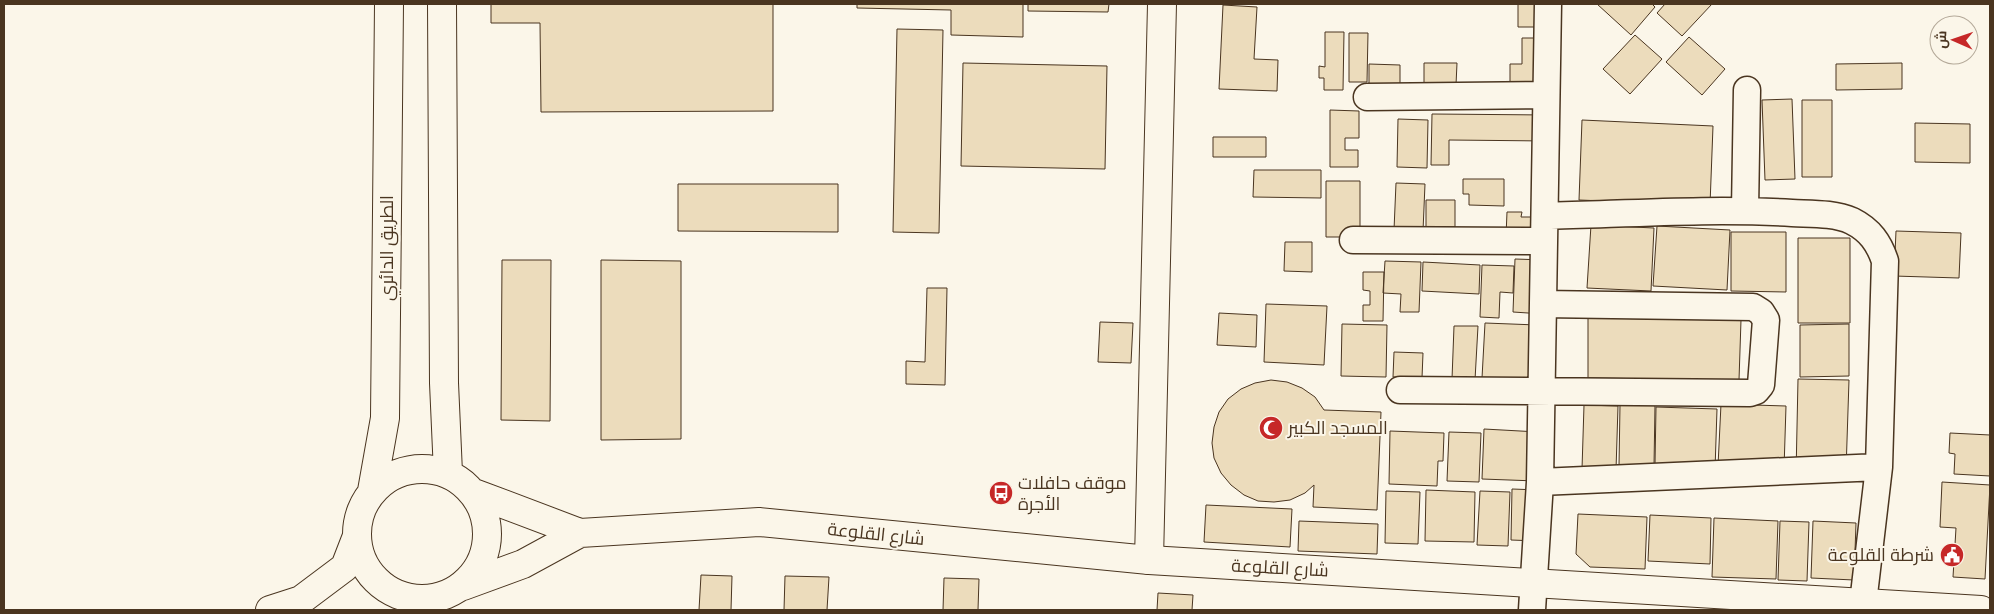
<svg xmlns="http://www.w3.org/2000/svg" width="1994" height="614" viewBox="0 0 1994 614" font-family="Karla,Cairo,sans-serif">
  <rect width="100%" height="100%" fill="#fbf6e9"/>
  <path fill="#ecdcbc" stroke="#4a3520" d="M491,4h282v107l-232,1 -1,-89h-49z
    M857,4h166v33l-72,-2v-25l-94,-2z
    M1028,4h81l-1,8 -80,-1z
    M1518,4h24v23h-24z
    M1597,4h55l3,3 -24,28z
    M1665,4h47l-30,32 -25,-23z
    M1223,5l34,2 -3,52 24,1 -1,31 -58,-2z
    M897,29l46,1 -4,203 -46,-1z
    M1325,32h19l-1,58h-19v-12h-5v-12l6,1z
    M1349,33h19l-1,49h-18z
    M1635,35l27,24 -32,35 -27,-25z
    M1689,37l36,32 -23,26 -36,-33z
    M1522,38h20v47h-32v-21h12z
    M963,63l144,3 -2,103 -144,-3z
    M1424,63h33l-1,22h-32z
    M1902,63v26l-66,1v-26z
    M1369,64l31,1v21h-31z
    M1792,99l3,80 -30,1 -3,-80z
    M1802,100h30v77h-30z
    M1330,110l29,1v27h-14v12h13v17h-28z
    M1432,114l115,1v26l-98,-1v25h-18z
    M1398,119l30,1 -1,48 -30,-1z
    M1582,120l131,6 -3,79 -131,-5z
    M1915,123l55,1v39l-55,-1z
    M1213,137h53v20h-53z
    M1254,170h67v28l-68,-1z
    M1463,179h41v27l-35,-1v-11h-6z
    M1326,181h34v56h-34z
    M1396,183l29,1 -2,47 -29,-1z
    M678,184h160v48l-160,-1z
    M1426,200h29v27h-29z
    M1507,212h15l-1,5h13l7,21 -35,-2z
    M1591,225l63,3 -3,63 -64,-3z
    M1657,226l73,4 -3,60 -74,-4z
    M1896,231l65,2 -2,45 -65,-2z
    M1731,232h55v60l-55,-1z
    M1798,238h52v85h-52z
    M1285,242h27v30l-28,-1z
    M1515,259l30,1 -2,54 -30,-2z
    M502,260h49l-1,161 -49,-1z
    M601,260l80,1v178l-80,1z
    M1385,261l36,1 -2,50h-19l1,-18 -18,-1z
    M1423,262l57,3 -1,29 -57,-3z
    M1482,265l32,1 -1,27 -13,-1 -1,26 -19,-1z
    M1363,272h21l-1,49h-20v-16h7v-14l-7,-1z
    M927,288h20l-2,97 -39,-1v-23l19,1z
    M1266,304l61,2 -3,59 -60,-3z
    M1219,313l38,2 -1,32 -39,-2z
    M1588,318l153,2 -2,60 -151,-2z
    M1100,322l33,1 -2,40 -33,-1z
    M1485,323l52,2 -2,55 -53,-2z
    M1342,324l45,1 -1,52 -45,-1z
    M1849,324v52l-49,1v-52z
    M1454,326h24l-3,54 -23,-1z
    M1394,352l29,1 -1,25 -29,-1z
    M1798,379l51,1 -3,91 -50,4z
    M1271,380l16,2 15,6 13,9 9,13 57,2 -4,98 -64,-3 1,-22 -9,8 -15,7 -16,2 -16,-1 -14,-6 -13,-10 -10,-12 -7,-15 -2,-15 2,-16 5,-15 9,-13 13,-10 14,-6z
    M1721,404l65,2 -2,63 -66,-3z
    M1584,405l34,1 -2,64 -34,-1z
    M1620,405h35l-1,61h-35z
    M1656,407l61,2 -2,61 -31,-5 -29,-1z
    M1484,429l54,3 -2,49 -54,-2z
    M1390,431l54,2 -1,28h-5l-1,25 -48,-2z
    M1449,432l32,1 -2,49 -32,-1z
    M1950,433l40,2v41l-36,-2 1,-20 -6,-1z
    M1942,482l48,3 -5,94 -32,-2 3,-49 -16,-1z
    M1512,489l27,1 -2,51 -26,-1z
    M1426,490l49,2 -1,50 -49,-1z
    M1386,491l34,1 -2,52 -33,-1z
    M1480,491l30,1 -2,54 -31,-1z
    M1206,505l86,4 -2,38 -86,-5z
    M1578,514l69,3 -2,52 -55,-2 -14,-13z
    M1650,515l61,3 -1,46 -62,-3z
    M1714,518l64,3 -2,58 -64,-2z
    M1299,521l79,3 -1,30 -79,-3z
    M1780,521l29,1 -2,59 -29,-1z
    M1813,521l43,2 -2,57 -43,-2z
    M701,575l31,1 -1,34h-32z
    M785,576l44,1 -2,33h-43z
    M944,578l35,1 -1,31h-35z
    M1158,593l35,2 -1,15h-35z"/>
  <g fill="none" stroke-linecap="round" stroke-linejoin="round">
    <g stroke="#4a3520" stroke-width="29">
      <path id="minor" d="M1367,97l179,-2
        M1745,210l2,-120
        M1545,216c82,-2 165,-8 247,-3 20,1 42,0 60,8 18,9 27,22 33,40l-6,206 -16,136
        M1353,240l191,1
        M1400,390l350,3 6,-2 5,-6 5,-65 -5,-8 -8,-5 -210,-3
        M1540,482l339,-15
        M1532,610l8,-128 8,-478"/>
    </g>
    <g stroke="#4a3520" stroke-width="30">
      <path id="tertiary" d="M1149,560l13,-556"/>
    </g>
    <g stroke="#4a3520" stroke-width="30">
      <path id="secondary" d="M442,4l2,379 4,90
        M357 534a65 65 0 1 1 130 0a65 65 0 1 1-130 0Z
        M372,491l13,-73 4,-414
        M474,493l106,40 179,-11 390,38 832,50
        M463,586l60,-22 57,-31
        M270,610l31,-10 44,-33 12,-31"/>
    </g>
    <use href="#minor" stroke="#fbf6e9" stroke-width="26"/>
    <use href="#tertiary" stroke="#fbf6e9" stroke-width="28"/>
    <use href="#secondary" stroke="#fbf6e9" stroke-width="28"/>
  </g>
  <defs>
    <g id="mosque-disc" transform="scale(1.25)"><circle r="9.5" fill="#c62828" stroke="#fbf6e9"/><path d="M3.5-4.9A6 6 0 1 0 3.5 4.9A5 5 0 1 1 3.5-4.9Z" fill="#fff"/></g>
    <g id="bus-disc" transform="scale(1.25)"><circle r="9.5" fill="#c62828" stroke="#fbf6e9"/><path d="M-5-6H5V4H4V6H2V4H-2V6H-4V4H-5ZM-3.5-4V0h7V-4ZM-3.5 1.2v1.5H-2V1.2ZM2 1.2v1.5H3.5V1.2Z" fill="#fff"/></g>
    <g id="civic-disc" transform="scale(1.25)"><circle r="9.5" fill="#c62828" stroke="#fbf6e9"/><path d="M-.6-6.5H3V-4.5H.6V-3L4-1V1h2V6H-6V1h2V-1L-.6-3ZM-1.2 2.5V6h2.4V2.5Z" fill="#fff"/></g>
  </defs>
  <g fill-rule="evenodd">
    <use href="#mosque-disc" x="1271" y="428"/>
    <use href="#bus-disc" x="1001" y="493"/>
    <use href="#civic-disc" x="1952" y="555"/>
  </g>
  <g text-anchor="middle" stroke-width="4" stroke-linejoin="round" paint-order="stroke">
    <g font-size="18" fill="#4a3520" stroke="#fbf6e9">
      <text transform="translate(387 248) rotate(-90)" y="6">الطريق الدائري</text>
      <text transform="translate(876 534) rotate(6)" y="6">شارع القلوعة</text>
      <text transform="translate(1280 568) rotate(3)" y="6">شارع القلوعة</text>
    </g>
    <g font-size="18" fill="#4a3520" stroke="#fbf6e9" text-anchor="start">
      <text x="1288" y="434">المسجد الكبير</text>
      <text x="1018" y="489">موقف حافلات<tspan x="1018" dy="21">الأجرة</tspan></text>
      <text x="1934" y="561" text-anchor="end">شرطة القلوعة</text>
    </g>
  </g>
  <rect width="1994" height="614" fill="none" stroke="#4a3520" stroke-width="10"/>
  <g transform="translate(1954 40) rotate(272)"><circle r="24" fill="#fbf6e9" stroke="#b4a999"/>
  <path d="M0-4L9 19L0 12L-9 19Z" fill="#c62828"/>
  <text y="-8" font-size="14" font-weight="bold" text-anchor="middle" fill="#4a3520">ش</text>
  </g>
</svg>
